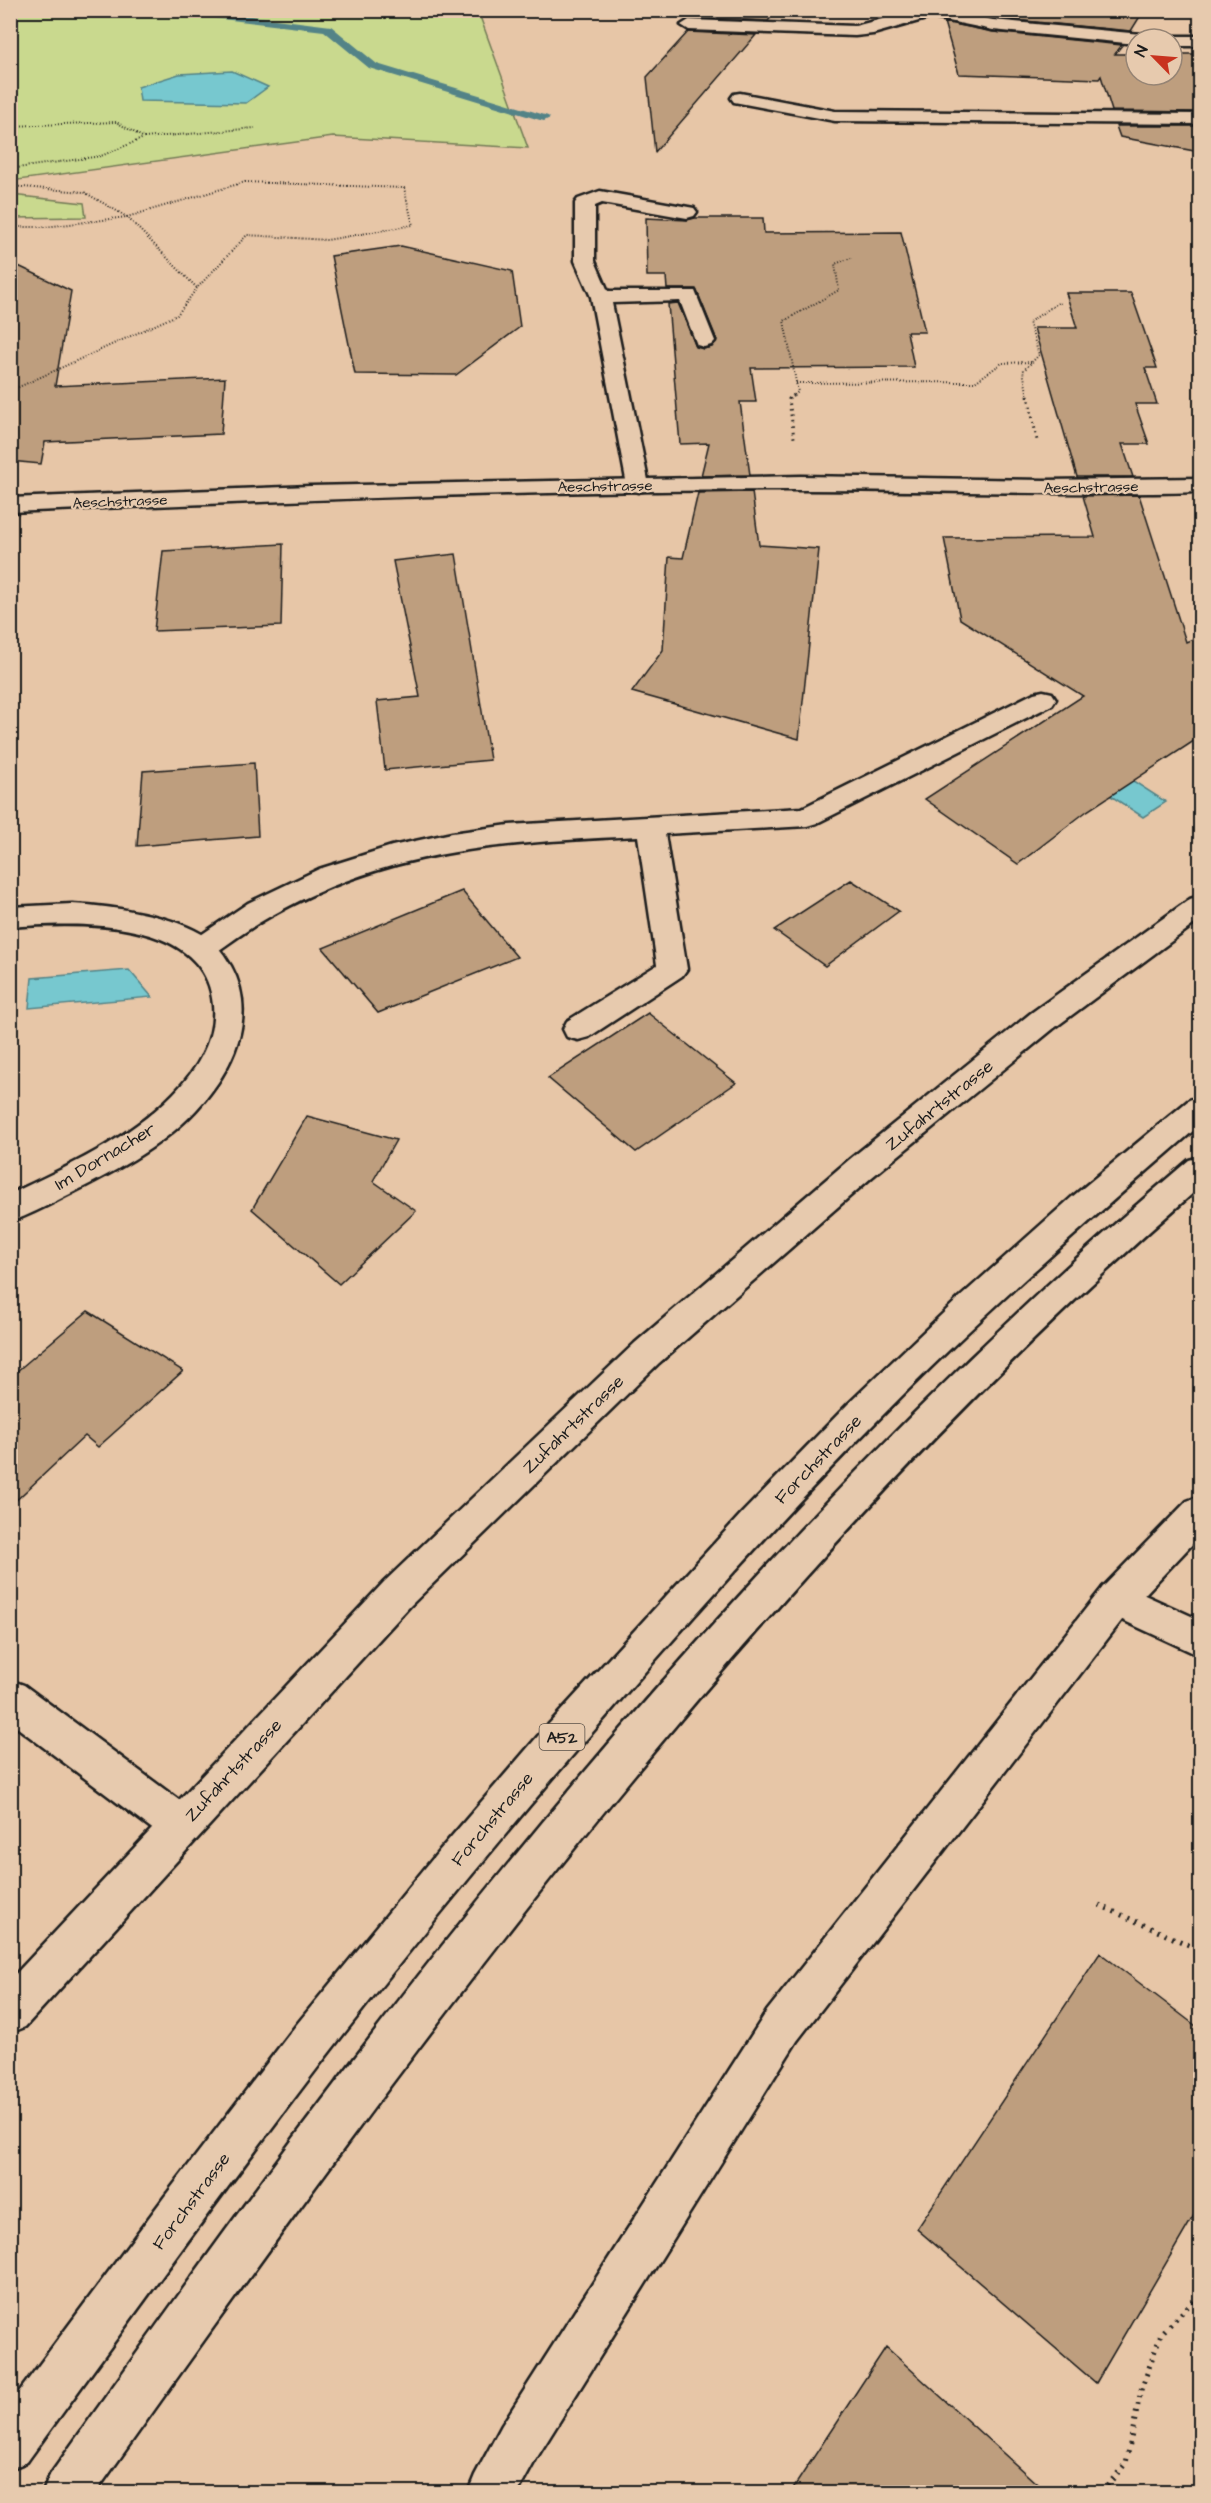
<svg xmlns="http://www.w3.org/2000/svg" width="1211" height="2503" viewBox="0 0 1211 2503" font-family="'Architects Daughter',sans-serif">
  <rect width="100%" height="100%" fill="#e7c6a7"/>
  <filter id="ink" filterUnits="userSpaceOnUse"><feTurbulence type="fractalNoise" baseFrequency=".0167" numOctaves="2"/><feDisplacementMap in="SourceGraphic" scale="12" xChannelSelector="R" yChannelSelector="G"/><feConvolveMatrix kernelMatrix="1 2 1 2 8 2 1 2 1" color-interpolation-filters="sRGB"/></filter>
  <g filter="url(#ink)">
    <path fill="#c9d98e" stroke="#727a55" stroke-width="1.5" d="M11,11h467l50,137 -195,-11 -322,44z
      M11,195l73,8 2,14 -75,1z"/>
    <path fill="#77c8cf" stroke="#538387" stroke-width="1.5" d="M232,71l36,16 -22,16 -106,-2 -2,-14 41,-13z
      M1113,768l53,34 -23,15 -52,-34z
      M129,970l23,27 -123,11 3,-30z"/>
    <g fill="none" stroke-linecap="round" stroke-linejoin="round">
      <path fill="#538387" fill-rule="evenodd" d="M165,10h37l129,16 46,38 171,52 2,2 -6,3 -4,-1 -171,-52 -45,-37 -154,-18z"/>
    </g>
    <path fill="#be9e7e" stroke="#1c1c1c" stroke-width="1.5" d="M708,10h69l-9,11 -67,-3z
      M959,10h185l-13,21 -138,-13z
      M944,22l49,10 129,13 -7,9h21v21h36v-21h28v58l-88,-1 -11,-35 -2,3 -140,-5z
      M688,32l68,3 -101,117 -8,-75z
      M1116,126h84v26l-80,-15z
      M646,218l41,2 8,-2h68l1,15 137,-1 24,100h-18l7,35 -163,1 5,34h-16l10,73 -49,1 8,-33 -29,1 -12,-140 10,-1 18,44 7,2 9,-2 5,-7 -21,-51h-29l-1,-13h-19z
      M401,246l111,25 8,56 -64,48 -101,-1 -24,-118z
      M10,262l61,29 -16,95 170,-8 -4,56 -176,8 -4,22 -31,-3z
      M1066,293h65l26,75h-12l12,36h-22l14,40h-27l11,33h-56l-43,-149h43z
      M752,492l7,53 60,4 -20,190 -167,-47 31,-42 6,-93 14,1 15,-65z
      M1139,495l47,147 14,-6v101l-113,74 -69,53 -93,-65 158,-103 -123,-77 -16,-81 151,-1 -12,-41z
      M283,544l-2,82 -127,5 9,-80z
      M456,554l34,206 -105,10 -8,-69 43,-4 -27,-136z
      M254,763l4,73 -121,10 6,-75z
      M851,880l48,31 -74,55 -51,-36z
      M462,891l55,66 -139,56 -55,-65z
      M648,1013l88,70 -100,69 -88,-74z
      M307,1116l89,24 -23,41 43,30 -77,73 -87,-75z
      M88,1311l95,60 -85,76 -13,-11 -75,70v-129z
      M1100,1953l100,76v176l-104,178 -179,-154z
      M886,2347l161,146h-257z"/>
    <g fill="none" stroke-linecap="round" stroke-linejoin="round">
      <g stroke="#1c1c1c" stroke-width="5">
        <path id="lane" d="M917,10h17l1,3 -2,4 -60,17 -18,2 -166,-6 -8,-5 8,-5 166,6z
          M740,93l95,18 365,3v10l-365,-3 -101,-19 -3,-4 3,-4z
          M600,191l94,17 3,4 -3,4 -7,2 -85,-15 -7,3v55l13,30h87l20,50 -4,4 -7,2 -7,-2 -17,-44 -68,2 37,182 -3,5 -8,2 -8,-2 -3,-5 -36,-188 -16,-36v-58l3,-4z
          M1043,691l9,2 4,6 -4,6 -235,118 -10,3 -142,8 22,135 -5,7 -93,61 -11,3 -11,-3 -4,-8 4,-8 90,-56 -19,-129c-135,7 -248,12 -369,81 -20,11 -38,25 -57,38l-10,3 -10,-3 -5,-7 5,-7 56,-38 71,-34 73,-23 60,-13 57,-8 293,-17 232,-115z
          M1116,1582l84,38v36l-97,-45 -6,-12 6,-12z"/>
      </g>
      <g stroke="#1c1c1c" stroke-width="5">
        <path id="street" d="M911,10h35l47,10 148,14 6,1 3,4h-14v5l-143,-14 -74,-15z
          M1172,36h28v10h-28v-7h-7z
          M72,904c40,2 103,11 136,34 10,7 17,18 23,28 28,51 1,105 -35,144 -35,38 -86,64 -132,87 -17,9 -35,18 -54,25v-28c57,-27 119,-55 163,-100 24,-24 43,-55 40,-89 -7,-89 -138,-83 -203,-78v-20z
          M10,1680l14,5 171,127 6,14 -6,14 -14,6 -14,-6 -157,-118z"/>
      </g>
      <g stroke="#1c1c1c" stroke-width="5">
        <path id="secondary" d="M801,476l245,4 154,-2v14c-133,4 -267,-2 -400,-2 -263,0 -527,11 -790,22v-14l300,-12z
          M1200,896v24l-147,109 -181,148 -213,186 -249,243 -385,421 -15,6v-53l374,-398 251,-239 215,-184 181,-146 159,-114z
          M1200,1496v40l-71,75 -332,430 -261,418 -18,33h-50l7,-17 27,-50 265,-414 336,-424 84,-86z"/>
      </g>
      <g stroke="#1c1c1c" stroke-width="5">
        <path id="highway" d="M1200,1096v29c-72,62 -144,125 -214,190 -131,122 -253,255 -370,390 -100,115 -198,233 -291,353 -102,133 -200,269 -298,404l-17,7v-65l155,-208 132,-172 142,-173 99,-115 205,-224 106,-109 110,-105 113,-101 117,-97z
          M1200,1157v30c-433,375 -775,840 -1104,1305h-53l7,-17c83,-117 166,-233 252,-348 263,-349 552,-684 887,-967z"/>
      </g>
      <path stroke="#1c1c1c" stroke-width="2" stroke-dasharray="1 2" stroke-linecap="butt" d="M10,126l106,-4 28,16 -43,18 -91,13
        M144,138l111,-10
        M245,182l159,6 9,37 -86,15 -80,-5 -50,53 -70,-71z
        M10,186l74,6 43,25 -82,10h-35
        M796,383l179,-1 27,-19 31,-1
        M10,391l167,-76 20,-27
        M792,397l6,-5 -14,-71 55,-31 -4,-26 16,-6
        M1028,397l-5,-26 16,-16 -10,-33 29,-19h4"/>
      <path stroke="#1c1c1c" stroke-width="3" stroke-dasharray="1.5 4" stroke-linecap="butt" d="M794,395l-5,4 5,39
        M1028,395l9,45"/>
      <path stroke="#1c1c1c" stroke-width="5" stroke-dasharray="2 6" stroke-linecap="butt" d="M1099,1905l101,45
        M1102,2492l24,-29 15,-73 20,-56 39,-40"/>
      <use href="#lane" fill="#e7caae" fill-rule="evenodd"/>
      <use href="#street" fill="#e7caae" fill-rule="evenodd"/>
      <use href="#secondary" fill="#e7caae" fill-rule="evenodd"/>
      <use href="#highway" fill="#e7caae" fill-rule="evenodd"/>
    </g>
  </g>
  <g text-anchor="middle" stroke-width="4.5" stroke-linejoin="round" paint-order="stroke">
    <g font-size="15" fill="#1c1c1c" stroke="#e7caae">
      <text transform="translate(605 486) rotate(-1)" y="5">Aeschstrasse</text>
      <text transform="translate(1091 487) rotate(-1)" y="5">Aeschstrasse</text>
      <text transform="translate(120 501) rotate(-2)" y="5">Aeschstrasse</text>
    </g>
    <rect fill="#e7caae" stroke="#595048" stroke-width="1.5" x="539.5" y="1724" width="45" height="26" rx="4.5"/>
    <g font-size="16" font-weight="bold" fill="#1c1c1c">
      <text x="562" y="1743">A52</text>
    </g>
    <g font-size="18" fill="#1c1c1c" stroke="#e7caae">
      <text transform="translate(939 1105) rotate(-39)" y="6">Zufahrtstrasse</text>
      <text transform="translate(105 1156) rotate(-31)" y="6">Im Dornacher</text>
      <text transform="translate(573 1424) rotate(-44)" y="6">Zufahrtstrasse</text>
      <text transform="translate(818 1459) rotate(-46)" y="6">Forchstrasse</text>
      <text transform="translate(233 1770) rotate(-47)" y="6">Zufahrtstrasse</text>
      <text transform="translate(492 1819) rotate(-50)" y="6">Forchstrasse</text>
      <text transform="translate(191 2201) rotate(-53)" y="6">Forchstrasse</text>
    </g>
  </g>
  <rect width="1211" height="2503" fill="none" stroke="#e7caae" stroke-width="36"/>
  <rect x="18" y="18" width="1175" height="2467" fill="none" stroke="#1c1c1c" stroke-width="2" filter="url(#ink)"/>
  <g transform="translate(1154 57) rotate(295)"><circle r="28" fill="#e7caae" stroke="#968474" stroke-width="1.5"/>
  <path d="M0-4.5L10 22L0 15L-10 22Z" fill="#c8321e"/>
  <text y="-9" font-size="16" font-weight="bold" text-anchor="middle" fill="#1c1c1c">N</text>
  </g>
</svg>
